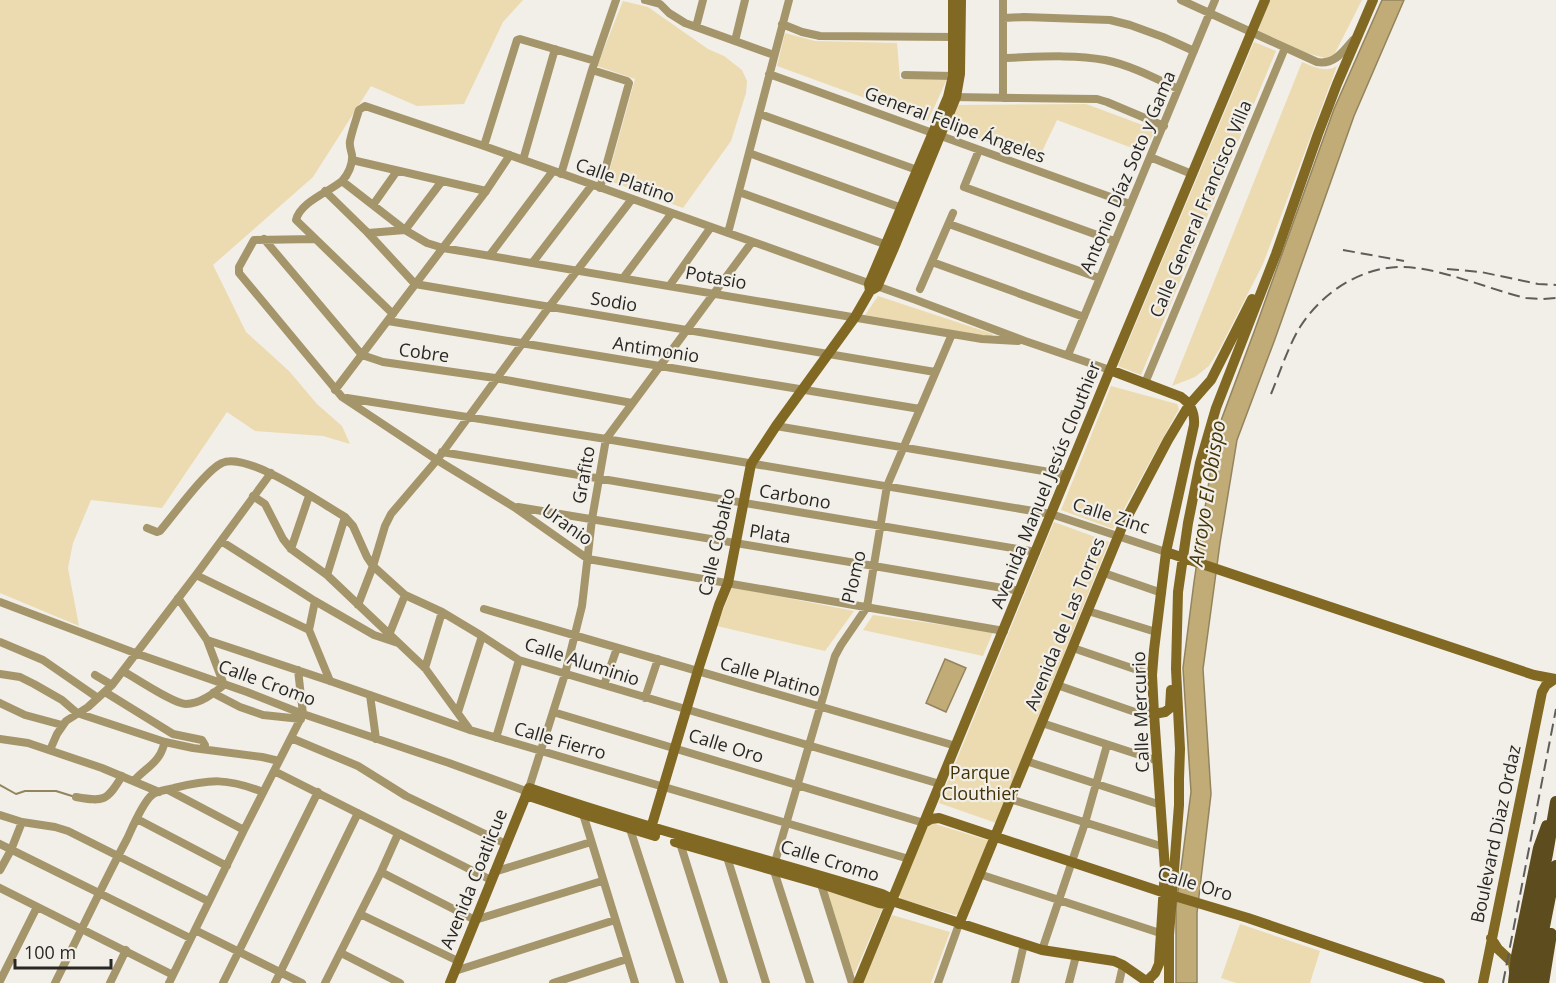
<svg xmlns="http://www.w3.org/2000/svg" width="1556" height="983" viewBox="0 0 1556 983" font-family="'Open Sans',sans-serif">
  <rect width="100%" height="100%" fill="#f2efe8"/>
  <path fill="#ecdbb0" d="M0,0h523l-20,22 -39,82 -47,2 -46,-20 -58,91 -100,88 33,67 43,39 28,33 25,22 8,18 -27,-8 -68,-5 -28,-19 -65,96 -71,-8 -18,43 -5,25 11,58 -79,-33z
    M1270,0h92l-28,55 -9,3 -19,-5 -48,-22z
    M623,1l25,6 60,42 16,7 18,14 5,11 -1,12 -15,48 -48,67 -76,-28 28,-101 -38,-13z
    M785,33l30,8 82,2 3,36h47l-19,42 -151,-55z
    M1254,42l22,9 -135,324 -23,-9z
    M1302,62c12,5 23,11 35,4l-74,198 -44,86 -10,16 -14,11 -23,9z
    M1086,104l70,26 -13,22 -86,-32 -19,40 -89,-32 6,-23z
    M878,296l115,38 -2,3 -126,-22z
    M1111,386l66,18 2,5 -66,120 -52,-19z
    M1054,522l55,20 -113,281 -57,-20z
    M732,587l122,24 -29,40 -108,-25z
    M873,615l120,17 -10,24 -120,-26z
    M932,823l55,17 2,4 -29,69 -5,2 -54,-16 -2,-4 28,-70z
    M826,890l57,17 -29,68z
    M892,915l58,17 -19,51h-68z
    M1240,924l80,27 -10,32h-74l-15,-5z"/>
  <path fill="#c1ac77" stroke="#93845e" stroke-width="1.5" d="M1382,0h22l-50,116 -79,223 -38,101 -17,103 -17,126 8,125 -14,119v70h-21v-76l15,-115 -8,-124 11,-86 22,-148 38,-102 80,-223z
    M945,659l21,9 -20,44 -20,-9z"/>
  <g fill="none" stroke-linecap="round" stroke-linejoin="round">
    <path stroke="#93845e" stroke-width="2" d="M0,785l16,9 9,-3h31l16,5"/>
    <path stroke="#a5956b" stroke-width="8" d="M645,0l15,4 9,9 16,10 89,32
      M1181,0l136,62c17,3 26,-10 36,-22
      M1003,18l21,-1 86,3 20,5 33,12 31,14
      M782,24l20,8 18,4 136,1
      M696,27l7,-27
      M735,41l10,-41
      M1003,58c34,-1 69,-4 102,2 25,5 50,18 73,29
      M592,70l35,11 2,2 -29,105
      M769,74l361,130
      M905,75l48,1
      M952,97l145,2 10,3 57,24
      M1003,98v-98
      M760,114l160,57
      M484,146l33,-106 3,-1 75,22
      M979,150l-15,37 150,54
      M749,153l153,55
      M1150,157l42,17
      M352,160l134,31
      M523,160l32,-111
      M561,174l31,-104 24,-70
      M342,181l63,49 22,13 16,5 539,91 36,2
      M325,191l43,42 47,51 520,88
      M739,192l151,54
      M373,205l24,-34
      M949,224l150,54
      M368,233l37,-3 37,-49
      M728,233l61,-233
      M264,239l98,116 21,7 112,16 137,25
      M315,239l-61,1 -15,27v6l103,124 95,63 77,47 74,52 416,72
      M490,255l63,-84
      M533,262l59,-77
      M932,262l152,55
      M624,277l48,-64
      M670,285l41,-58
      M920,289l33,-76
      M393,314l-97,-94c4,-18 33,-28 46,-39 6,-6 11,-17 10,-26 -1,-5 -3,-9 -2,-14 2,-10 6,-21 9,-31l6,-4 119,40 432,154 109,41 85,29
      M388,321l532,88
      M1068,355l147,-355
      M1145,383l140,-335
      M335,390l151,-199 24,-36
      M347,398l259,41 445,75 115,38
      M776,426l291,49
      M442,452l594,100
      M253,496l12,8 18,35 8,10 36,26 98,93 45,62
      M518,507l356,59 146,25
      M147,528l10,4 3,-1c13,-15 46,-61 62,-68 25,-12 99,40 123,54l8,9 14,31 6,9 32,29 37,17 40,24 37,24 421,124
      M221,541l94,60 59,34 24,8
      M291,549l18,-53
      M1104,573l58,20
      M196,575l113,55 21,51
      M327,575l18,-58
      M0,602l135,51 112,39 56,22 146,49 74,27 3,5
      M358,605l15,-39 12,-40 6,-12 46,-54 112,-153 83,-108
      M484,609l472,137
      M1088,611l68,21
      M309,630l6,-29
      M389,635l16,-40
      M207,640l123,41 140,49 439,129
      M0,642l43,18 55,38
      M1073,648l79,27
      M425,668l17,-56
      M123,671c12,7 51,33 63,33 14,0 28,-11 38,-19l-17,-45 -29,-42
      M0,674l20,3 14,7 28,16 15,13 88,29 28,6 69,9 17,4
      M95,675l17,10
      M604,685l13,-37
      M1057,685l78,27 14,2h5
      M105,692l68,42 29,6 3,5 -1,4
      M213,693l27,14 23,8 38,4
      M370,695l6,44
      M645,698l13,-39
      M0,703l25,12 37,10
      M458,712l24,-76
      M553,712l371,111
      M1042,723l116,38
      M291,738l67,28 48,30 100,48
      M496,738l23,-78
      M0,739l28,4 74,25 57,24
      M50,750l7,-16 9,-13 22,-14 24,-22 84,-110 75,-102
      M1026,761l135,44
      M274,771l217,109
      M134,781c7,-9 19,-15 25,-25 3,-4 4,-9 6,-14
      M168,790l76,40
      M525,790l4,-2 36,-114 17,-68 10,-87 14,-80 146,-197
      M76,797c28,5 31,4 46,-21
      M1010,799l154,48
      M583,814l52,169
      M0,815l22,7 33,5 13,4 140,70
      M137,819l90,47
      M630,829l50,154
      M680,843l44,140
      M0,844l190,94
      M727,857l39,126
      M0,870l11,-20 11,-28
      M381,872l94,48 127,-39
      M494,872l97,-30
      M979,874l184,60
      M821,884l31,99
      M0,888l173,87
      M360,914l98,47
      M195,930l107,53
      M1042,950l43,-127 22,-78
      M341,953l59,30
      M455,971l160,-51
      M0,981l37,-74
      M55,983c24,-48 47,-97 72,-144 5,-11 16,-37 25,-44 6,-5 15,-5 22,-7 37,-9 53,-10 89,4
      M110,983l16,-33
      M169,983l75,-153 59,-116 -5,-44
      M223,983l95,-191
      M275,983l83,-170
      M325,983l56,-111 17,-38
      M553,983l74,-24
      M810,983l-36,-112 1,-9 60,-206 6,-11 26,-38 20,-121 65,-152
      M938,983l21,-59
      M1015,983l9,-39
      M1069,983l7,-27
      M1119,983l4,-18"/>
    <path stroke="#816923" stroke-width="10" d="M870,291l-1,-7 79,-187 5,-21v-76
      M1110,370l71,27c10,7 14,15 13,28l-28,127 -12,98 -2,25 2,39 11,155 -6,95 -4,9 -8,8
      M1166,552l368,123 22,4
      M1154,714l11,-2 5,-4 1,-18
      M526,795l57,19 72,22
      M924,823l7,-4 8,-1 232,77 77,23 192,65
      M651,828l48,-161 20,-62 9,-22 23,-119 25,-38 79,-109 15,-26 7,-4 17,-39 62,-151 4,-23 1,-74
      M675,842l150,43 54,18 7,1 6,-3
      M959,924l163,-397 46,-87 21,-35 22,-25 41,-81
      M1491,938l7,11 15,14 1,8
      M450,983l79,-195c116,40 235,70 353,106l6,3 4,4 150,49 72,11 9,4 26,18
      M858,983l252,-613 155,-370
      M1169,983v-48l10,-130v-26l1,-30 -4,-80 2,-77 10,-69 12,-60 16,-55 60,-154 42,-120 19,-50 36,-84
      M1483,983l59,-291 4,-7 9,-6"/>
    <path stroke="#5d4c1d" stroke-width="12" d="M1514,983l3,-27 22,-108 8,-22
      M1524,983l8,-55 15,-74 9,-52
      M1534,983l1,-11 21,-106
      M1543,983l8,-49"/>
    <path stroke="#5f5d59" stroke-width="2" stroke-dasharray="12 6" stroke-linecap="butt" d="M1343,250l61,11
      M1447,269l34,3 57,12 18,1
      M1271,394c9,-22 17,-47 29,-67 24,-38 70,-66 116,-59 37,5 73,21 110,30l16,1 14,-1
      M1503,983l53,-274"/>
  </g>
  <g text-anchor="middle" stroke-width="4.5" stroke-linejoin="round" paint-order="stroke">
    <g font-size="18" fill="#282724" stroke="#f2efe8">
      <text transform="translate(955 125) rotate(20)" y="6">General Felipe Ángeles</text>
      <text transform="translate(1128 172) rotate(-67)" y="6">Antonio Díaz Soto y Gama</text>
      <text transform="translate(625 181) rotate(19)" y="6">Calle Platino</text>
      <text transform="translate(1201 209) rotate(-67)" y="6">Calle General Francisco Villa</text>
      <text transform="translate(716 278) rotate(10)" y="6">Potasio</text>
      <text transform="translate(614 302) rotate(9)" y="6">Sodio</text>
      <text transform="translate(656 350) rotate(9)" y="6">Antimonio</text>
      <text transform="translate(424 353) rotate(8)" y="6">Cobre</text>
      <text transform="translate(584 475) rotate(-80)" y="6">Grafito</text>
      <text transform="translate(1046 485) rotate(-68)" y="6">Avenida Manuel Jesús Clouthier</text>
      <text transform="translate(795 497) rotate(10)" y="6">Carbono</text>
      <text transform="translate(1111 516) rotate(18)" y="6">Calle Zinc</text>
      <text transform="translate(567 525) rotate(35)" y="6">Uranio</text>
      <text transform="translate(770 534) rotate(9)" y="6">Plata</text>
      <text transform="translate(717 542) rotate(-77)" y="6">Calle Cobalto</text>
      <text transform="translate(854 577) rotate(-77)" y="6">Plomo</text>
      <text transform="translate(1065 624) rotate(-68)" y="6">Avenida de Las Torres</text>
      <text transform="translate(582 662) rotate(18)" y="6">Calle Aluminio</text>
      <text transform="translate(770 677) rotate(16)" y="6">Calle Platino</text>
      <text transform="translate(267 683) rotate(20)" y="6">Calle Cromo</text>
      <text transform="translate(1141 712) rotate(-92)" y="6">Calle Mercurio</text>
      <text transform="translate(560 741) rotate(16)" y="6">Calle Fierro</text>
      <text transform="translate(726 746) rotate(17)" y="6">Calle Oro</text>
      <text transform="translate(1496 834) rotate(-78)" y="6">Boulevard Diaz Ordaz</text>
      <text transform="translate(830 861) rotate(17)" y="6">Calle Cromo</text>
      <text transform="translate(474 879) rotate(-68)" y="6">Avenida Coatlicue</text>
      <text transform="translate(1195 884) rotate(17)" y="6">Calle Oro</text>
    </g>
    <g font-size="18" fill="#423305" stroke="#f2efe8">
      <text x="980" y="779">Parque<tspan x="980" dy="21">Clouthier</tspan></text>
    </g>
    <g font-size="20" font-style="italic" fill="#453609" stroke="#f2efe8">
      <text transform="translate(1207 493) rotate(-81)" y="7">Arroyo El Obispo</text>
    </g>
  </g>
  <path d="M15 959v9h96v-9" fill="none" stroke="#282724" stroke-width="3"/>
  <text x="24" y="959" font-size="18" fill="#282724" stroke="#f2efe8" stroke-width="4.5" paint-order="stroke">100 m</text>
</svg>
